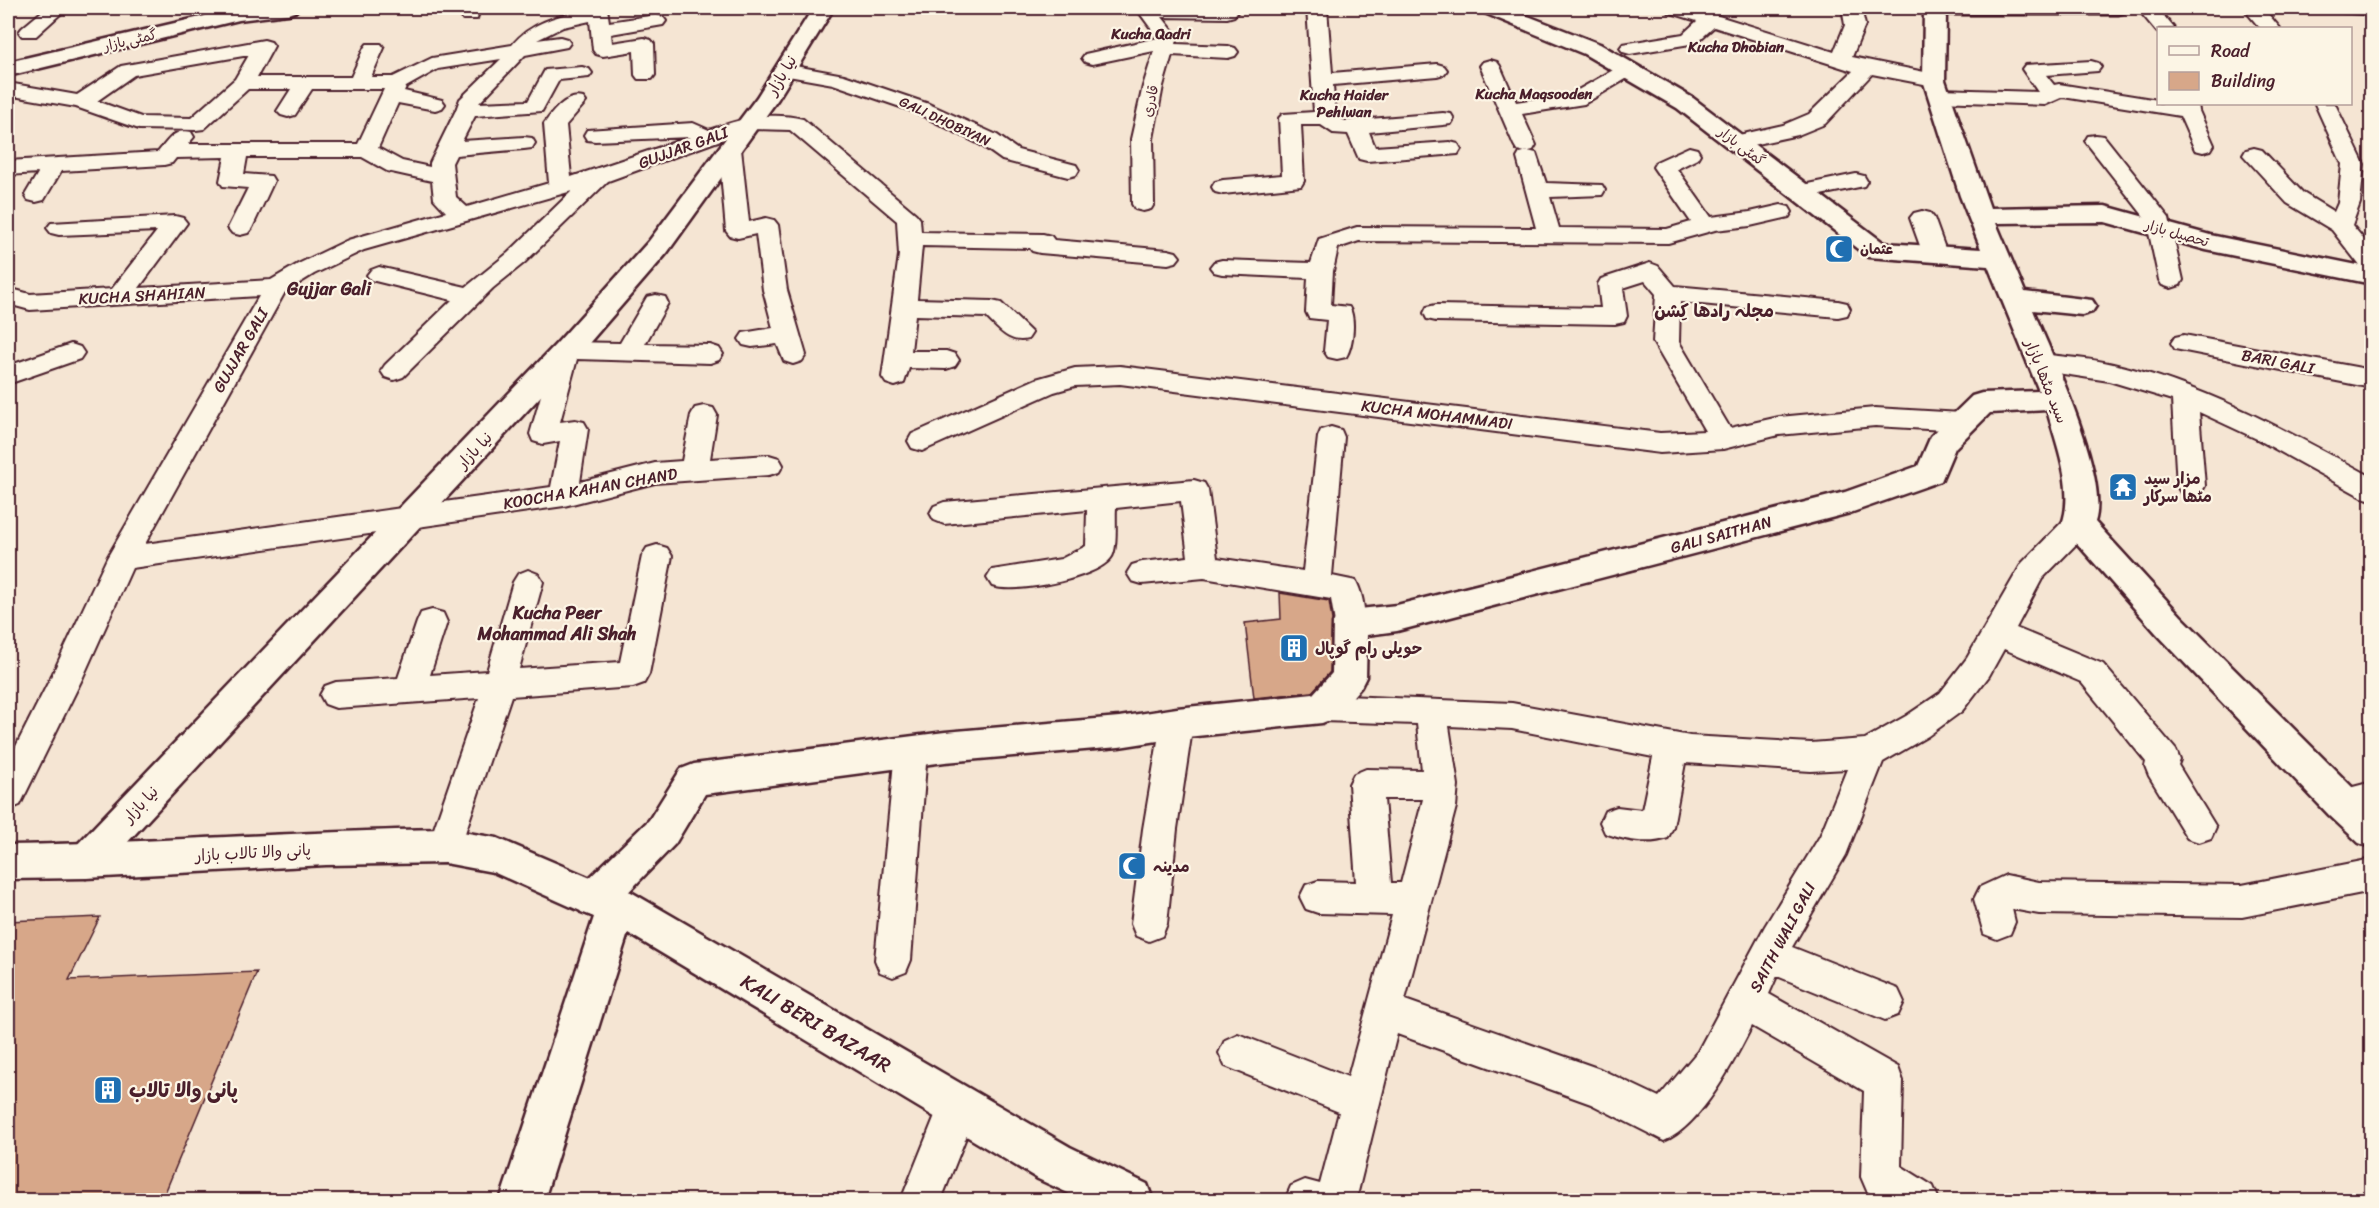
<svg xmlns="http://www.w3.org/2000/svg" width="2379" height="1208" viewBox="0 0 2379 1208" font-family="Sriracha,'Playpen Sans Arabic',sans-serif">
  <rect width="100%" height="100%" fill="#f5e5d3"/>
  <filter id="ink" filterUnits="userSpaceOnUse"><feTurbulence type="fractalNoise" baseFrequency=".0167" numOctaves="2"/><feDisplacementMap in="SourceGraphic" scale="12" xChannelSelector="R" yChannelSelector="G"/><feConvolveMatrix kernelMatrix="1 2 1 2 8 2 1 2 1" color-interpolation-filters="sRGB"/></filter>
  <g filter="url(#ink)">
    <path fill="#d7a789" stroke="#4a1f2b" stroke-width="1.5" d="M1280,593l49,8 3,19 -2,52 -18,20 -58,6 -9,-75 36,-4z
      M100,917l-31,63 188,-8 -95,228h-154v-279z"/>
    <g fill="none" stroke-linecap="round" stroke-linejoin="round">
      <g stroke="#4a1f2b" stroke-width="4">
        <path id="lane" d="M46,8h21l-31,28h-14l-3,-4 3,-4z
          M204,8h70l2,2 -3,4 -7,2 -55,1 -7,-2 -3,-4z
          M461,8h19l-3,11h-14l-3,-4z
          M589,8h18l2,14 47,-7 7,2 3,4 -3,4 -52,9 1,9 32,-5 7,2 3,4 1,31 -3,4h-14l-3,-4 -1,-24 -31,5 -7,-2 -3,-4 -3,-29 -27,6 -26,13 23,-3 7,2 3,4 -3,4 -42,8 -46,48 49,-2 17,-31 37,-3 7,2 3,4 -3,4 -30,3 -17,31 -67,5 -13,25 62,-4 8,1 3,5 -3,5 -8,1 -68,6 -4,8 4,34 11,10 82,-24 -5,-59c9,-13 23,-31 39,-26l3,4 -20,23 5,52 119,-40 -95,4 -8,-1 -3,-5 3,-5 106,-7 16,7c31,-11 60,-19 94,-11l113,95 4,5 1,13 122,2 8,2 3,4 114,10 8,2 4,5 -4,5 -8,2 -128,-11 -8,-2 -2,-3 -108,-2 -5,53 75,2 9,2 31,30 -4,6c-19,5 -29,-10 -42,-22l-71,-2 -4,36h35l9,3 4,6 -4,6 -9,3 -37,-1 -5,15 -9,3 -9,-3 -4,-6 17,-122 -2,-34 -107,-91 -39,-1 -143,52 -84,82 -31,25 -90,89 -9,3 -9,-3 -4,-6 4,-6 67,-65 -81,-20 -4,-5 4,-5 8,-3 87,20 42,-34 64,-62 -208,59 -50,24 -29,18 -140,252 406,-57 9,-46 -17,3 -10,-3 -3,-7 24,-84 4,-6 9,-2 53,1 27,-46 9,-2 9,2 3,6 -23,41 65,1 9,3 4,6 -4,6 -9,3 -133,-4 -17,63 15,-2 9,2 4,7 -8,53 75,-19 27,-2 9,-46 4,-7 9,-2 9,2 4,7 -7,44 59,-4 10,3 4,7 -4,7 -10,3 -114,8 -91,23 -432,62 -49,109 -63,128 -12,5v-48l44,-87 55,-117 152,-262 -229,14 -22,-6v-16l22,6 82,-5 45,-58 -98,4 -8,-2 -4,-5 4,-5 124,-7 8,2 4,5 -48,65 132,-8 27,-16 50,-24 98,-28 -12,-13 -2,-18 -45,-10 -25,-14h-115l-3,17 27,2 3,5 -22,47 -4,5 -8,2 -8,-2 -4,-5 20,-40 -25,-2 -3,-5 5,-24 -49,1 -4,5 -8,2 -103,6 -17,29 -8,2 -8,-2 -3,-5 13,-22 -30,2v-14l150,-9c10,-11 16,-24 33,-20l3,5 -6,7h170l26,-55h-72l-17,26 -7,2 -7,-2 -4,-4 14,-22h-43l-44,40 -8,1 -57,-1 -63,-22 -63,-11 -5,1v-14l69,12 44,-29 143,-26 7,2 3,4 -17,31h94l13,-29 3,-4h14l3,4 -13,29h22l39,-19 80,-13c20,-24 47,-29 77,-36zM249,55l-14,24 -44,39 -50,-1 -44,-16 37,-26zM501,59l-41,40 -4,11 -26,53v4l-28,-6 -24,-13 20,-45 37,7 7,-2 3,-4 -3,-4 -38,-9 2,-4 32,-18z
          M1136,8h96l5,4 -3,4 -7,2 -65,-1 16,20 -2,7 52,2 7,2 3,4 -3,4 -7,2 -56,-3 -9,31 -10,53 1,65 -3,5 -8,2 -8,-2 -3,-5 -1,-65 12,-53 11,-35 -62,13 -7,-2 -3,-4 3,-4 73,-16z
          M1307,8h20l5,65 105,-9 7,2 3,4 -3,4 -7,2 -104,9 2,31 10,5 98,-8 8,1 3,5 -3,5 -8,1 -74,7 6,15 75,-5 8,2 3,5 -3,5 -91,7 -8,-2 -11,-25 -15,-1 -12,-8h-20l3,56 -3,5 -78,8 -8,-2 -3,-5 3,-5 8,-2 59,-5 -3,-57 4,-4 31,-2z
          M1665,8h28l141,44 11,-27 -3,-17h19l4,17 -13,32 82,17 7,2 3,4 -3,4 -7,2 -62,-12 -47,50 -27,11 -60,13 -8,-1 -3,-5 3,-5 53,-12 26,-11 44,-43 -139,-44 -18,16 -66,11 -7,-2 -3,-4 3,-4 60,-10 14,-13 -29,-9z
          M2137,8h20l17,20h-16l-1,4z
          M2243,8h20l17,20h-20z
          M1490,60l7,2 3,4 16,36 55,-8 51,-29h14l3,4 -3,4 -52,31 -62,10 14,31 -3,5 -8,2 -8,-2 -3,-5 -34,-79 3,-4z
          M2091,61l7,2 3,4 -3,4 -52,4 8,10 5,-1 99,16v4h40l1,7 15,34 -3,5 -8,2 -8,-2 -15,-34 -117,-19 -18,8 -106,-4 -7,-2 -3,-4 3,-4 7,-2 99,3 -16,-23 3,-4z
          M784,64l60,11 85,29 68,31 21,15 58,15 3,5 -3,5 -8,2 -66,-17 -21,-15 -66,-33 -82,-28 -56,-10 -3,-4 3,-4z
          M2315,104h20l29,60 -4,39 -8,22 20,24v24l-8,-2 -32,-41 -45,-27 -44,-48 3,-5 8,-2 8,2 41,43 31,19 4,-9 4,-39z
          M2096,135l8,1 65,82 14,62 -3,5 -9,3 -9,-3 -3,-5 -13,-61 -61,-78 3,-5z
          M730,142l8,2 3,5 8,73 17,-4 8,2 4,5 9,65 19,65 -4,6 -9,3 -9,-3 -7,-17 -25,3 -9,-2 -4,-6 4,-6 30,-5 -10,-38 -7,-56 -18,4 -8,-2 -4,-5 -7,-82 3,-5z
          M1689,147l8,2 3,5 -3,5 -20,10 34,48 39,-5 31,-7 8,2 3,5 -3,5 -39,9 -35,4 -47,13 -309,-2 -21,7 -5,23 -2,34 18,2c7,11 4,39 -3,50l-9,2 -9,-2 -4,-6 3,-31 -18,-2 -3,-6 2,-34 -86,-4 -8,-2 -4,-5 4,-5 8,-2 89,3 8,-24 38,-12 179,1 -19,-70 3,-5 8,-2 8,2 10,30 56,2 3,5 -3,5 -52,2 9,31 108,1 24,-7 -38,-55 3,-5z
          M1856,174l8,2 3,5 -3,5 -63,13 -8,-2 -3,-5 3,-5z
          M1922,211l8,2 4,5 13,36 -4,5 -8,2 -8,-2 -4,-5 -13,-36 4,-5z
          M1650,263l8,3 17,20 163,15 9,2 3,6 -3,6 -9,2 -158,-15 -1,40 51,86 49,-11 96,-9 87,5 9,2 4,7 -4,7 -9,2 -87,-5 -96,9 -56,14 -63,4 -540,-69 -45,2 -21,6 -132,59 -10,-3 -4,-7 4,-7 124,-55 39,-11 45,-2 540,67 45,-2 -52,-89 3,-48 -11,-13 -22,7 4,28 -3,6 -9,2 -179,-3 -9,-2 -3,-6 3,-6 9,-2 165,3 -3,-24 3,-5z
          M2184,335l188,35v18l-197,-39 -4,-6 4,-6z
          M71,344l9,3 4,6 -4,6 -72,25v-18z
          M2040,354c24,3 49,4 73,10 92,21 176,68 259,113v23l-10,-3 -105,-58 -58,-27 6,74 -4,7 -10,3 -10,-3 -4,-7 -5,-86 -63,-19 -78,-12 -4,-6 4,-6z
          M1331,427l10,3 3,7 -12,139 24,5c7,14 12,37 5,51l-11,3 -11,-3 -4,-9 -4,-24 -127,-21 -62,6 -10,-3 -5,-8 5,-8 10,-3 46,-5 -7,-56 -65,7c-1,11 2,42 -5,50 -16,21 -95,36 -119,28l-5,-8 5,-8 69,-11 25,-13 1,-36 -143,14 -10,-4 -4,-7 4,-7 10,-4 250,-22 10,3 4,7 9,68 86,13 15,-134 3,-7z
          M2078,513l10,3 4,8 -4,8 -46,47 -26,49 87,36 73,86 4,10 -2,5 38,62 -5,11 -12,4 -12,-4 -38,-62 -4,-10 1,-4 -65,-80 -77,-33 -15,27 -27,35 -34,25 -45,26 -37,93 -54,92 106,42 6,13 -6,13 -13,5 -108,-44 -8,18 129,73 5,14 -2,85 32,20 6,14h-57l-15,-9 -6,-14 3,-86 -112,-65c-18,35 -50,99 -88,115l-73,-37 -194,-70 -41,166h-71l6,-14 14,-6 15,4 19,-72 -114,-46 -6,-13 6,-13 13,-6 110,43 44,-162 -74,-2 -12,-4 -6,-12 6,-12 12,-4 38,1 -7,-98 5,-10 12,-5 56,1 -5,-46 -95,-3 -11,-4 -5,-9 5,-9 11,-4 190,8 178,33 121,7 54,-4 41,-23 34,-23 27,-35 55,-95 46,-47zM1449,726l63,3 141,28 -11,53 -25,-3 -12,4 -5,11 5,11c19,7 44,12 63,5l5,-11 12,-64 126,8 36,-2 -27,67 -55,90 -67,125 -39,46 -59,-28 -195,-69 51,-193 2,-22zM1384,799h39l-22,84h-10z
          M657,545l10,3 5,8 -23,118 -5,9 -11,4 -122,9 -54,161 -12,5 -12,-5 -5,-11 51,-148 -143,10 -11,-4 -5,-9 5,-9 11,-4 62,-4 19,-56 4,-9 11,-3 11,3 4,9 -17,53 57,-4 26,-89 5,-8 10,-4 10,4 5,8 -24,87 101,-7 22,-106 5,-8z
          M1177,709l11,4 5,10 -16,106 -10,95 -5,12 -13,5 -13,-5 -5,-12 12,-95 18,-106 5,-10z
          M911,737l12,4 4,10 -16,209 -5,12 -13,5 -13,-5 -5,-12 20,-209 4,-10z
          M2372,782v30l-30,6 -12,-5 -5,-10 5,-10z
          M2372,859v32l-130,26 -203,-3 -27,-5 3,13 -5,12 -13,5 -13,-5 -10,-35 6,-12 26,-12 33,7 203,3z
          M958,1087l14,6 6,14 -37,93h-40l43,-107z"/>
      </g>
      <g stroke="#4a1f2b" stroke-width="5">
        <path id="street" d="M239,8h60l-4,4 -7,2 -49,6 -231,56v-14z
          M813,8h21l-56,91 -111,154 -90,104 -478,516 -13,5 -13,-5 -6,-12 6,-12 484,-506 92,-102 108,-144z
          M1479,8h28l93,36 93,54 191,145 97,6 -21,-53 -37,-116 1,-72h204l-3,4 -7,2h-172l-1,66 45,128 115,-2 105,29 162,33v16l-166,-34 -101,-28 -109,1 29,69 67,8 4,6 -4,6 -10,3 -49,-5c19,45 77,167 62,212l86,94 191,191v41l-13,-5 -30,-28 -172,-181 -90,-102 -5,-8c13,-35 -6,-80 -15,-114l-57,3 -35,35 -14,33 -91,32 -453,118 -30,4 -1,42 -5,10 -27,31 -12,5 -145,15 -58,9 -174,15 -240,32 -30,50 -66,68 -14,5 -14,-5 -5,-13 5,-13 68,-66 32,-51 13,-5 251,-32 174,-15 58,-9 136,-14 19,-21 1,-50 5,-9 12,-4 47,-5 448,-113 73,-26 13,-30 41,-40 10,-3 57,-2 -51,-125 -120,-9 -191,-149 -93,-54 -102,-42z
          M2339,8h33v6l-29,-2z"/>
      </g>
      <g stroke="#4a1f2b" stroke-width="5">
        <path id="secondary" d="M445,829l52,9 103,44 31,10 439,255 77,37 6,16h-70l-45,-21 -410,-246 -84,267h-44l94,-283 -101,-45 -48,-9 -119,2 -240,13 -78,1v-34c146,-2 291,-14 437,-16z"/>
      </g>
      <use href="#lane" fill="#fcf5e5" fill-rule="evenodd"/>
      <use href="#street" fill="#fcf5e5" fill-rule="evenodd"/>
      <use href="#secondary" fill="#fcf5e5" fill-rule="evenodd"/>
    </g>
  </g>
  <defs>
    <g id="mosque-square" transform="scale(1.5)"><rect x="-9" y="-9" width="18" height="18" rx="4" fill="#1f6fb2" stroke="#fcf5e5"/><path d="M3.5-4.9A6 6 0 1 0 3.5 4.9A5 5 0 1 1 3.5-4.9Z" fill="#fff"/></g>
    <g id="temple-square" transform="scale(1.5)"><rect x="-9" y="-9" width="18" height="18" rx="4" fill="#1f6fb2" stroke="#fcf5e5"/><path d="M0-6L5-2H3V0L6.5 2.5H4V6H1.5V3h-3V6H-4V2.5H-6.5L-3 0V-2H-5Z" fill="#fff"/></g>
    <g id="building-square" transform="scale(1.5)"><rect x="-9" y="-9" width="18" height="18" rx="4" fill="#1f6fb2" stroke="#fcf5e5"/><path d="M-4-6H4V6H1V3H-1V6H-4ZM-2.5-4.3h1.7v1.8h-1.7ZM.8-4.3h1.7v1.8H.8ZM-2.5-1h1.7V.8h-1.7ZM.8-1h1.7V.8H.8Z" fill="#fff"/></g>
  </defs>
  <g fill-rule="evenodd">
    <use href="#mosque-square" x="1839" y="249"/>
    <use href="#temple-square" x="2123" y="487"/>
    <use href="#building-square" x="1294" y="648"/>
    <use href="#mosque-square" x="1132" y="866"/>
    <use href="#building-square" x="108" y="1090"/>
  </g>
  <g text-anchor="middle" stroke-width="4.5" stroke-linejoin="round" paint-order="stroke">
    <g font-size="14" fill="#4a1f2b" stroke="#fcf5e5">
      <text transform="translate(130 40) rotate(-13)" y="5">گمٹی بازار</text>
      <text transform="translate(1150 101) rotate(-77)" y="5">قادری</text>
      <text transform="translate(945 121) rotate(25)" y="5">GALI DHOBIYAN</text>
      <text transform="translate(1742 146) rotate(37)" y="5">گمٹی بازار</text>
      <text transform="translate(2177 233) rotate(16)" y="5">تحصیل بازار</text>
    </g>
    <g font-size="14" font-weight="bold" fill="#4a1f2b" stroke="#fcf5e5" text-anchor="start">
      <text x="1860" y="254">عثمان</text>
    </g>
    <g font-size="15" font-weight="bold" fill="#4a1f2b" stroke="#fcf5e5">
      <text x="1151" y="39">Kucha Qadri</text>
      <text x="1736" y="52">Kucha Dhobian</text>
      <text x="1534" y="99">Kucha Maqsooden</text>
      <text x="1344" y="100">Kucha Haider<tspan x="1344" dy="17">Pehlwan</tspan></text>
    </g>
    <g font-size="16" fill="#4a1f2b" stroke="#fcf5e5">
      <text transform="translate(781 75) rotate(-59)" y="6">نیا بازار</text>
      <text transform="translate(683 147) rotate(-20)" y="6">GUJJAR GALI</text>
      <text transform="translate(142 295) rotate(-3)" y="6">KUCHA SHAHIAN</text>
      <text transform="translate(240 350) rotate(-60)" y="6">GUJJAR GALI</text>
      <text transform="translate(2278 361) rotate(11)" y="6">BARI GALI</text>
      <text transform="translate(2047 381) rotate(68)" y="6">سید مٹھا بازار</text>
      <text transform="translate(1437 414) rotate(7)" y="6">KUCHA MOHAMMADI</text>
      <text transform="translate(474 450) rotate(-47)" y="6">نیا بازار</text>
      <text transform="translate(590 488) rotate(-10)" y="6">KOOCHA KAHAN CHAND</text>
      <text transform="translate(1721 534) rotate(-15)" y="6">GALI SAITHAN</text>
      <text transform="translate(140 804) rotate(-47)" y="6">نیا بازار</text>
      <text transform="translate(253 852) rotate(-3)" y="6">پانی والا تالاب بازار</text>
      <text transform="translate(1782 937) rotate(-62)" y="6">SAITH WALI GALI</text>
    </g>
    <g font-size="16" font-weight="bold" fill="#4a1f2b" stroke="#fcf5e5" text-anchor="start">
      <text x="2144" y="484">مزار سید<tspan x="2144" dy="18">مٹھا سرکار</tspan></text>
      <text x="1315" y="654">حویلی رام گوپال</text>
      <text x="1153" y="872">مدینہ</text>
    </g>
    <g font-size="18" font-weight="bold" fill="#4a1f2b" stroke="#fcf5e5">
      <text x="329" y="295">Gujjar Gali</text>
      <text x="1714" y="317">مجلہ رادها كِشن</text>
      <text x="557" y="619">Kucha Peer<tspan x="557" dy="21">Mohammad Ali Shah</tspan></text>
    </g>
    <g font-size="20" fill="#4a1f2b" stroke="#fcf5e5">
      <text transform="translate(816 1023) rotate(31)" y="7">KALI BERI BAZAAR</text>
    </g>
    <g font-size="20" font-weight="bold" fill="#4a1f2b" stroke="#fcf5e5" text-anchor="start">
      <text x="129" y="1097">پانی والا تالاب</text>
    </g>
  </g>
  <rect width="2379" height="1208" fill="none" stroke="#fcf5e5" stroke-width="30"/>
  <rect x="15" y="15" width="2349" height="1178" fill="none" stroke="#4a1f2b" stroke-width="2" filter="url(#ink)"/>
  <rect x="2157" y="27" width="195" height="78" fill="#fcf5e5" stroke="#b59f9b" stroke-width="1.5"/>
  <rect x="2169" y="46" width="30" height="9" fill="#fcf5e5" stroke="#b59f9b" stroke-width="1.5"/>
  <text x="2211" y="57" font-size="18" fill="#4a1f2b">Road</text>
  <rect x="2169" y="72" width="30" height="18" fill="#d7a789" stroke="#b59f9b" stroke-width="1.5"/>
  <text x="2211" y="87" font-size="18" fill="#4a1f2b">Building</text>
</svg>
